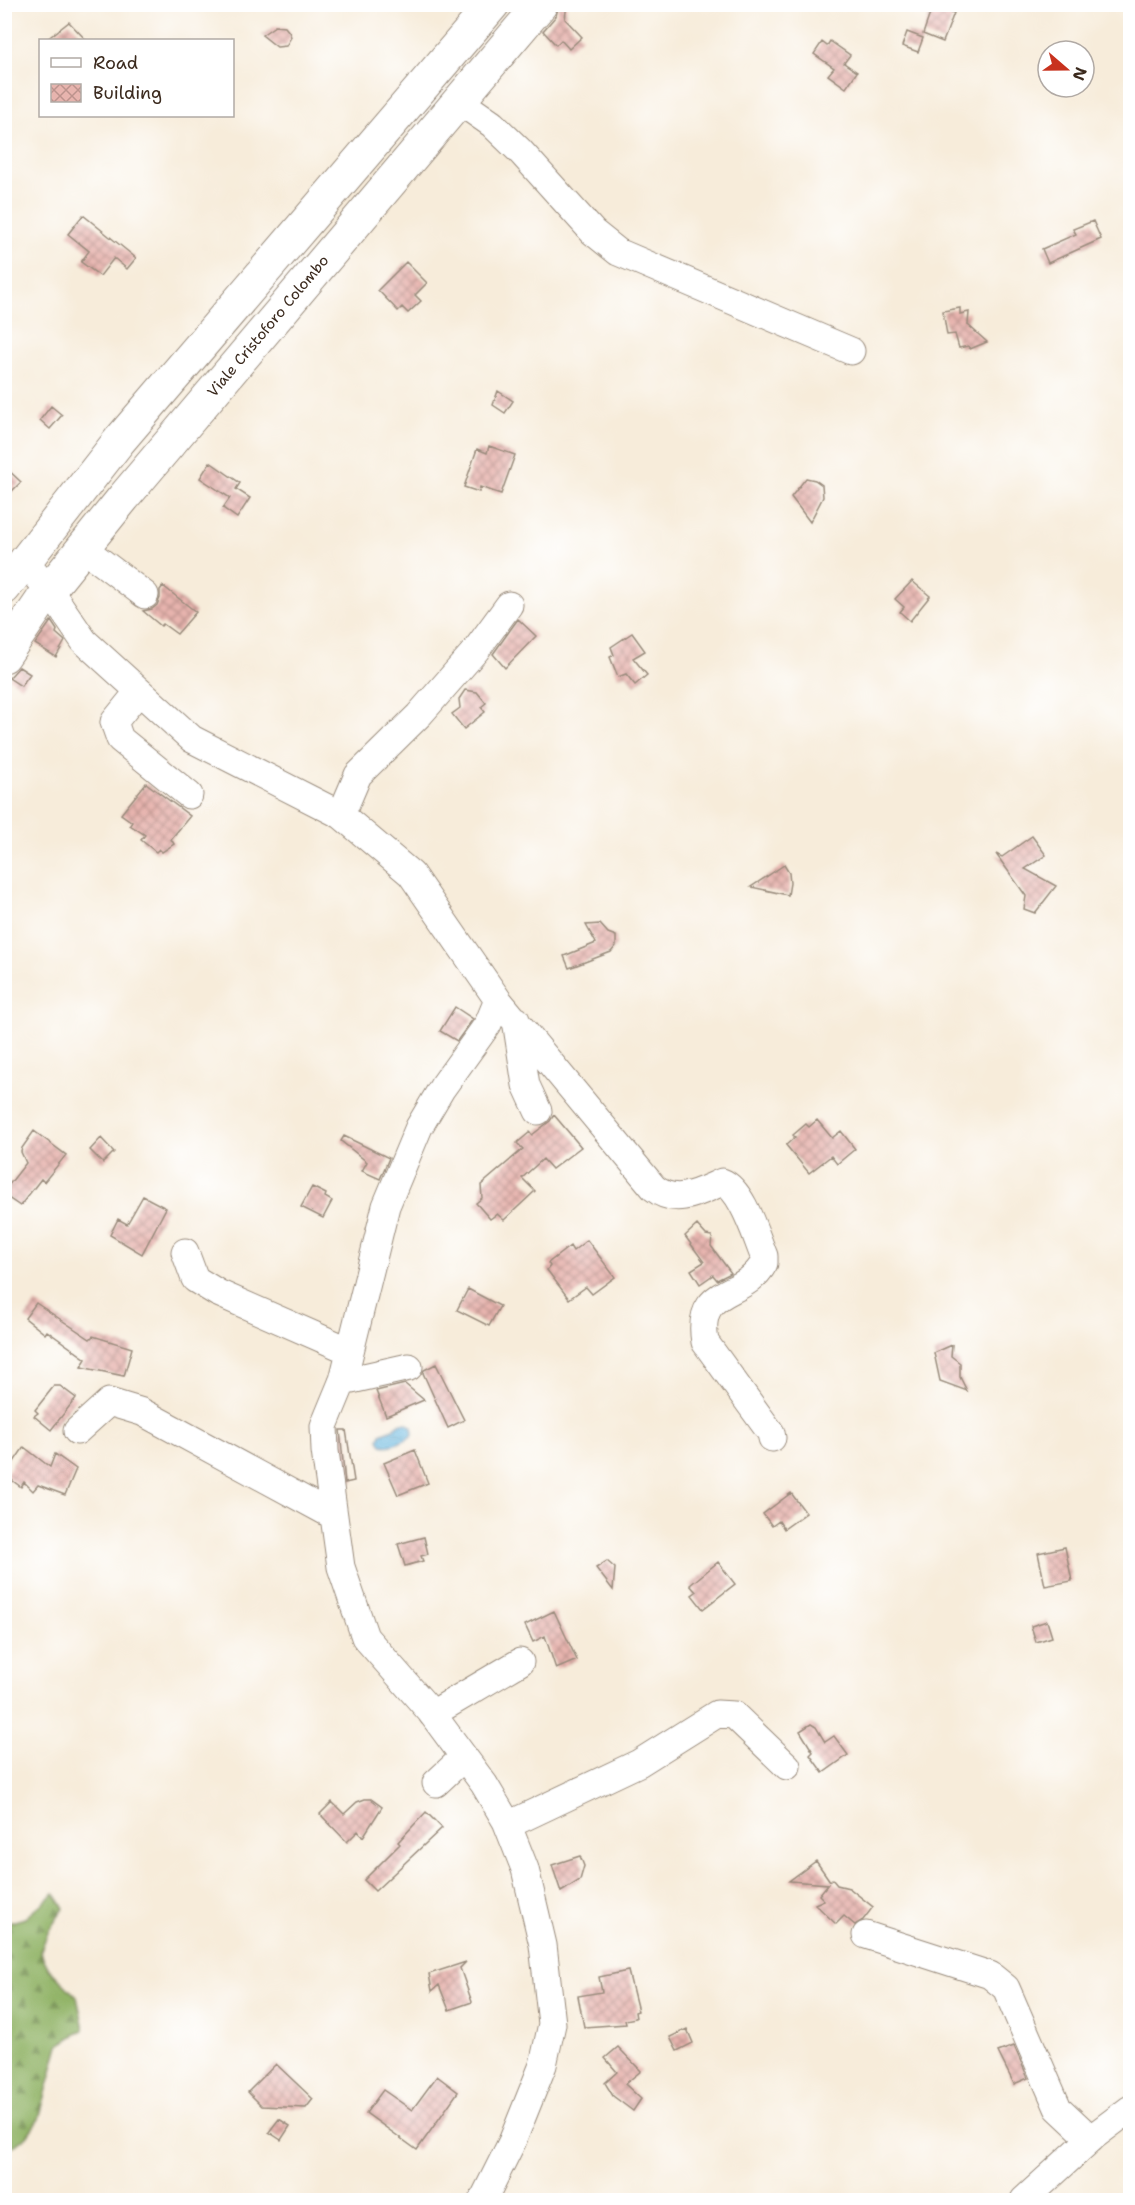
<svg xmlns="http://www.w3.org/2000/svg" width="1135" height="2205" viewBox="0 0 1135 2205" font-family="'Shantell Sans',sans-serif">
  <defs>
    <pattern id="forest-firs" width="22" height="20" patternUnits="userSpaceOnUse" patternTransform="scale(1.5)"><rect width="22" height="20" fill="#92b468"/><path d="M5 1l3.5 6h-7zM16 11l3.5 6h-7z" fill="#789355"/></pattern>
    <pattern id="water-ripples" width="26" height="14" patternUnits="userSpaceOnUse" patternTransform="scale(1.5)"><rect width="26" height="14" fill="#60b3dc"/><path d="M2 4q2-2 4 0t4 0M15 11q2-2 4 0t4 0" fill="none" stroke="#5092b2"/></pattern>
    <pattern id="building-cross-hatch" width="8" height="8" patternUnits="userSpaceOnUse" patternTransform="scale(1.5)"><rect width="8" height="8" fill="#e7b4ae"/><path d="M0 0l8 8M0 8l8-8" fill="none" stroke="#bc938d"/></pattern>
  </defs>
  <rect width="100%" height="100%" fill="#fff"/>
  <filter id="ink" filterUnits="userSpaceOnUse"><feTurbulence type="fractalNoise" baseFrequency=".0167" numOctaves="2"/><feDisplacementMap in="SourceGraphic" scale="12" xChannelSelector="R" yChannelSelector="G"/><feConvolveMatrix kernelMatrix="1 2 1 2 8 2 1 2 1" color-interpolation-filters="sRGB"/></filter>
  <filter id="wash" filterUnits="userSpaceOnUse"><feTurbulence type="fractalNoise" baseFrequency=".008" numOctaves="4" result="noise"/><feDisplacementMap in="SourceGraphic" scale="24" xChannelSelector="R" yChannelSelector="G"/><feGaussianBlur stdDeviation="1.35" result="paint"/><feColorMatrix in="noise" values="0 0 0 0 0 0 0 0 0 0 0 0 0 0 0 0 0 1.4 0 .05"/><feComposite in="paint" operator="in"/></filter>
  <g filter="url(#wash)">
    <rect width="100%" height="100%" fill="#f7ecda"/>
    <path fill="url(#forest-firs)" stroke="#666f43" stroke-width="1.5" d="M54,1893l10,15 -15,22 -9,22 9,17 28,28 7,32 -25,16 -20,74 -12,17 -22,17v-225l3,-5 17,-5z"/>
    <path fill="url(#water-ripples)" stroke="#4e6e7d" stroke-width="1.5" d="M401,1423h6l5,4 1,7c-5,6 -24,14 -31,11l-3,-6 2,-5 12,-5z"/>
    <g id="blocks">
      <path fill="url(#building-cross-hatch)" d="M559,4h8l-2,15 17,18 -13,12 -8,-9 -5,5 -13,-14 13,-15z
        M933,5l21,8 -11,29 -20,-8z
        M69,22l17,18h-40z
        M275,26l10,1 4,5 2,5 -5,9 -9,1 -15,-12z
        M907,32l16,6 -5,14 -16,-6z
        M830,41l20,14 -6,8 13,9 -11,16 -18,-13 6,-7 -20,-14 8,-12 5,4z
        M83,215l53,43 -9,11 -13,-11 -14,18 -19,-14 8,-11 -21,-17z
        M1093,221l8,18 -53,24 -6,-14 34,-15 -3,-5z
        M406,262l21,21 -12,12 6,6 -13,12 -6,-6 -4,4 -20,-21z
        M960,308v6l9,-2 -1,13 19,17 -17,7 -2,-3 -9,2 -4,-14 -8,1 -4,-24z
        M498,391l15,10 -8,12 -12,-8z
        M51,406l11,9 -12,14 -10,-9z
        M489,446l26,9 -14,39 -21,-7 -1,5 -15,-5 13,-38 10,4z
        M210,462l30,21 -4,6 14,9 -13,20 -14,-10 7,-10 -30,-20z
        M4,466l17,16 -17,17z
        M806,478l9,2 7,5 1,12 -13,25 -19,-25z
        M912,581l18,15 -20,25 -10,-9 4,-5 -9,-8z
        M163,586l33,26 -19,22 -14,-10 -2,2 -18,-15 9,-2 5,-4 3,-7v-8z
        M518,619l18,17 -31,32 -12,-14z
        M51,621l6,9 -1,3 9,8 -9,16 -21,-13z
        M632,633l13,18 -12,7 14,17 -12,10 -9,-11 -8,3 -8,-20 4,-2 -3,-8z
        M19,667l11,7 -9,12 -12,-8z
        M465,690l12,2 9,11 -5,4 4,5 -21,17 -12,-15 8,-6 -1,-9z
        M146,783l44,33 -19,23 3,5 -12,8 -3,-3 -3,3 -15,-12 4,-5 -15,-10 2,-3 -11,-8z
        M1032,836l14,19 -21,14 31,17 -21,27 -11,-4 2,-13 -30,-42 6,3z
        M784,865l5,8 1,10 -2,12 -37,-8z
        M600,924l8,9 8,3v10l-5,6 -42,16 -5,-12 32,-13 -10,-18z
        M455,1007l18,12 -16,22 -17,-10z
        M554,1115l27,32 -29,22 -9,-10 -21,19 13,13 -31,29 -7,-6 -7,5 -14,-16 6,-5 -1,-13 42,-36 -6,-6 13,-11 2,3 18,-14z
        M817,1120l15,18 9,-7 14,18 -18,15 -6,-8 -22,17 -23,-28 9,-8 -2,-2 13,-11 3,3z
        M34,1131l32,24 -22,27 -3,-3 -21,27 -16,-11v-4l22,-28 -5,-11 1,-4z
        M344,1136l45,22 -9,21 -18,-8 5,-9 -26,-21z
        M101,1138l13,14 -11,11 -13,-13z
        M312,1187l14,7 -1,3 7,4 -9,17 -22,-11z
        M143,1196l23,12 -24,46 -32,-19 8,-16 9,5z
        M697,1225l9,10 6,1 -1,10 20,27 -14,7 -4,-5 -13,9 -9,-14 13,-8 -19,-26z
        M587,1240l28,37 -23,17 -6,-7 -17,12 -22,-29 3,-4 -2,-3 22,-17 3,5z
        M468,1289l32,17 -11,20 -32,-16z
        M36,1303l54,36 3,-3 39,12 -8,28 -43,-9 5,-8 -39,-28 -2,3 -20,-16z
        M952,1345l-1,11 9,7v14l7,14 -27,-10 -6,-28z
        M436,1364l28,56 -16,8 -25,-55 1,-3z
        M405,1384l19,16 -38,16 -10,-25z
        M54,1386h6l16,12 -25,32 -17,-14 4,-3 -3,-3z
        M340,1430h6l8,51 -9,2z
        M24,1447l26,20 5,-13 21,15 -11,26 -27,-10 -5,6 -9,-9 -3,5 -16,-12z
        M415,1450l13,33 -30,12 -14,-32z
        M791,1493l15,20 -22,16 -5,-8 -7,5 -9,-12z
        M424,1537l4,17 -7,2 2,5 -18,5 -7,-22z
        M1065,1547l7,34 -27,5 -7,-33z
        M607,1561l8,7 -2,22 -17,-22z
        M718,1562l17,22 -32,25 -11,-14 4,-3 -6,-7z
        M554,1611l23,49 -21,9 -11,-33 -12,6 -8,-17z
        M1047,1621l5,16 -16,5 -5,-16z
        M811,1724l5,3 9,15 9,-6 14,19 -25,18 -13,-18 3,-3 -13,-21z
        M365,1799h6l11,8 -19,30 -5,-6 -11,11 -27,-28 12,-12 12,12 13,-12z
        M426,1812l16,16 -67,63 -11,-11 36,-36 -2,-2z
        M580,1856l4,10 -4,14 -19,12 -9,-27z
        M816,1861l14,20 2,-2 5,6 12,3 24,19 -10,13 -8,5 -11,-9 -8,8 -21,-20 9,-4 -5,-5 9,-11 -39,-3z
        M466,1962l-6,6 12,34 -23,8 -10,-25 -7,6 -3,-17z
        M628,1971l10,40 -3,1 1,6 -11,2 1,4 -42,3 -6,-31 24,-4 -3,-15z
        M687,2029l6,14 -16,8 -7,-14z
        M1014,2046l14,32 -14,6 -16,-32z
        M618,2047l23,24 -16,13 16,15 -8,12 -20,-15 -8,-13 12,-11 -12,-14z
        M276,2064l37,35 -7,9 -44,-2 -14,-14z
        M437,2076l21,16 -41,58 -51,-37 17,-23 29,20z
        M279,2119l11,7 -9,14 -12,-8z"/>
    </g>
  </g>
  <g filter="url(#ink)">
    <use href="#blocks" fill-opacity="0" stroke="#998b7c" stroke-width="1.5"/>
    <g fill="none" stroke-linecap="round" stroke-linejoin="round">
      <g stroke="#998b7c" stroke-width="29">
        <path id="minor" d="M459,101l33,23 28,27 73,81 25,20 233,99
          M83,548l62,47
          M24,561l25,29 35,51 108,98 149,76 70,59 87,126 156,188c22,18 45,4 68,-6 21,8 34,55 42,74v7c-20,37 -69,21 -59,79l66,91 1,5
          M139,691l-25,31 6,17 69,56
          M341,815l17,-40 61,-60 57,-65 33,-45
          M516,1020l10,65 12,26
          M185,1252l10,27 23,14 132,58
          M342,1382l67,-15
          M77,1431l32,-29 33,10 192,104
          M432,1714l88,-52
          M436,1783l28,-26
          M508,1825l131,-62 78,-49 17,1 53,51
          M866,1935l124,40 16,13 52,120 33,31
          M483,2200l29,-58 31,-77 9,-41 -9,-79 -18,-76 -19,-48 -22,-37 -54,-73 -65,-74 -24,-70 -16,-116 -1,-25 19,-46 43,-174 33,-79 23,-39 46,-64 10,-24
          M1024,2200l70,-64 36,-27"/>
      </g>
      <g stroke="#998b7c" stroke-width="35">
        <path id="major" d="M4,588l115,-147 374,-437
          M4,656l45,-66 75,-93 417,-493"/>
      </g>
      <use href="#minor" stroke="#fff" stroke-width="27"/>
      <use href="#major" stroke="#fff" stroke-width="33"/>
    </g>
  </g>
  <g text-anchor="middle" stroke-width="5" stroke-linejoin="round" paint-order="stroke">
    <g font-size="15" fill="#3b2a1e" stroke="#fff">
      <text transform="translate(268 326) rotate(-50)" y="5">Viale Cristoforo Colombo</text>
    </g>
  </g>
  <rect width="1135" height="2205" fill="none" stroke="#fff" stroke-width="24"/>
  <rect x="39" y="39" width="195" height="78" fill="#ffffff" stroke="#b1aaa5" stroke-width="1.5"/>
  <rect x="51" y="58" width="30" height="9" fill="#ffffff" stroke="#b1aaa5" stroke-width="1.5"/>
  <text x="93" y="69" font-size="18" fill="#3b2a1e">Road</text>
  <rect x="51" y="84" width="30" height="18" fill="url(#building-cross-hatch)" stroke="#b1aaa5" stroke-width="1.5"/>
  <text x="93" y="99" font-size="18" fill="#3b2a1e">Building</text>
  <g transform="translate(1066 69) rotate(110)"><circle r="28" fill="#ffffff" stroke="#b1aaa5" stroke-width="1.5"/>
  <path d="M0-4.5L10 22L0 15L-10 22Z" fill="#c8321e"/>
  <text y="-9" font-size="16" font-weight="bold" text-anchor="middle" fill="#3b2a1e">N</text>
  </g>
</svg>
